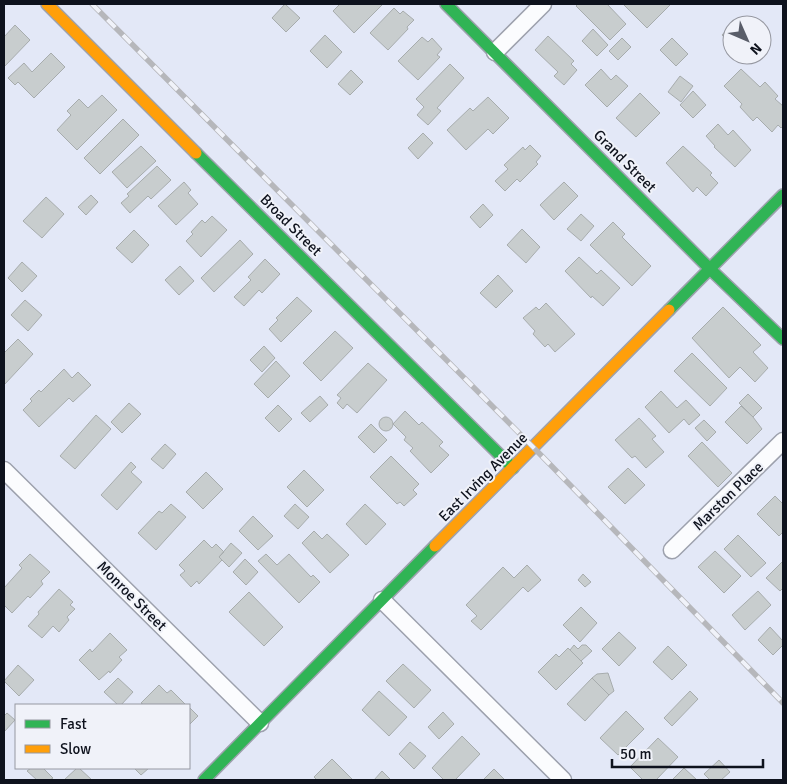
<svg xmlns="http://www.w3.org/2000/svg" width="787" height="784" viewBox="0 0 787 784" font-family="Signika,sans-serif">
  <rect width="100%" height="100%" fill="#e3e8f7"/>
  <path fill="#c8cdce" stroke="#a7acad" d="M285,4l15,14 -14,14 -14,-14z
    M340,4h43l-29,29 -21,-22z
    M578,4h29l19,20 -16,16 -34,-34z
    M623,4h48l-24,24z
    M394,8l6,6 3,-3 11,9 -7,7 1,2 -20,21 -18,-17z
    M15,25l15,15 -26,27v-30z
    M731,25l1,1v18l-10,-9z
    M593,29l15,16 -11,11 -15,-15z
    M325,35l17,17 -15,16 -17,-17z
    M548,36l26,25 -3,3 6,6 -13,15 -10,-9 4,-4 -23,-22z
    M422,37l6,5 4,-4 10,11 -5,6 3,2 -22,23 -20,-19z
    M622,38l9,9 -13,13 -9,-9z
    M672,38l16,16 -12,12 -16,-16z
    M51,53l14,14 -31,31 -16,-16 -3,3 -7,-7 16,-15 8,9z
    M450,64l14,14 -27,30 4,3 -13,14 -11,-10 7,-8 -8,-8z
    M601,69l10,11 5,-5 12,11 -21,21 -22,-22z
    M741,69l19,18 5,-5 13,14 -3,3 8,7v20l-2,2 -3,-3 -6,7 -15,-15 -4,4 -13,-14 2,-3 -18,-18z
    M351,70l12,12 -13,13 -12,-11z
    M680,76l13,10 -12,16 -13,-10z
    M693,91l13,14 -13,13 -13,-13z
    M640,93l20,20 -24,24 -20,-19z
    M102,95l15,15 -40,40 -20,-20 14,-15 -4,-4 12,-12 9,9z
    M488,97l21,21 -16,16 -5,-5 -22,21 -19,-20 23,-22 3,3z
    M123,119l16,16 -39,39 -16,-16z
    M718,124l10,11 5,-5 18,20 -16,17 -21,-20 1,-1 -9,-10z
    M423,133l10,10 -15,16 -10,-11z
    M530,145l11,11 -5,6 2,2 -18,18 -3,-3 -12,12 -10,-10 13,-12 -4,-4 19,-18 2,3z
    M141,146l15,15 -29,27 -15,-16z
    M683,146l29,27 -2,2 8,8 -12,13 -9,-9 -4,5 -27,-29z
    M157,166l14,14 -20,19 -3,-3 -18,17 -9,-10 8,-7 -2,-2z
    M184,182l7,8 -3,3 10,11 -22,21 -18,-19z
    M564,182l14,14 -24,24 -14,-15z
    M91,195l7,7 -12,13 -8,-8z
    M46,197l18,17 -22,24 -19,-17z
    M483,204l10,11 -13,13 -10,-11z
    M581,214l13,12 -13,15 -14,-12z
    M212,216l15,14 -26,27 -15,-16 7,-7 -2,-2 11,-12 3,3z
    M613,222l12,12 -3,3 29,29 -19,20 -42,-41z
    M522,229l18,18 -14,16 -19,-18z
    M134,230l15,15 -17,18 -16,-15z
    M240,240l13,14 -39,38 -13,-14z
    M579,257l18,17 4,-4 19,18 -17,18 -11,-10 -1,2 -26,-27z
    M265,259l15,15 -18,19 -3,-3 -15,16 -10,-9 17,-17 -3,-3z
    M22,262l15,14 -15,16 -14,-14z
    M180,266l14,15 -15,14 -14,-15z
    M498,275l15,16 -17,17 -16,-15z
    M297,297l15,14 -31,31 -12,-13 9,-9 -2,-2z
    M25,300l17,15 -14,16 -17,-16z
    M546,303l29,31 -20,18 -7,-8 -3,3 -12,-13 2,-3 -12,-13 13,-11 3,3z
    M723,307l38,38 -8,7 15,16 -13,14 -15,-15 -11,11 -37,-40z
    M335,331l18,17 -32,33 -18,-18z
    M18,339l15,15 -29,31v-32z
    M264,346l11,12 -13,14 -12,-12z
    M692,353l35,35 -17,18 -36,-35z
    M276,361l14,15 -22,22 -14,-14z
    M368,363l19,17 -30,33 -10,-9 -4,5 -6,-6 4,-5 -4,-3z
    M64,369l8,9 6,-6 13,13 -18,17 -4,-4 -30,29 -16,-17 9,-9 -2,-2 9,-9 2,2z
    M661,391l16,17 9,-8 14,15 -11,10 -5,-6 -15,14 -24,-26z
    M748,394l14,14 -9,9 -14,-14z
    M320,396l8,9 -18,17 -9,-9z
    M129,403l12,11 -19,19 -11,-11z
    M278,405l14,14 -13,13 -14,-14z
    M741,406l12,11 9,12 -15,15 -22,-22z
    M405,411l14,14 3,-3 21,20 -4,4 10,9 -18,18 -21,-22 3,-3 -9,-8 2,-3 -13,-13z
    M96,415l15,14 -36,40 -15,-13z
    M379 424a7 7 0 1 1 14 0a7 7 0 1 1-14 0Z
    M639,418l17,18 -4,3 12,13 -18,16 -11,-12 -3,2 -17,-18z
    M704,420l12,12 -9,9 -12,-13z
    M371,424l16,16 -13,13 -16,-16z
    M702,442l30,31 -14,14 -30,-31z
    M165,444l11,10 -13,15 -12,-10z
    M391,456l28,28 -6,6 4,4 -13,12 -4,-4 -3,2 -27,-27z
    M131,462l5,5 -5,5 11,10 -25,28 -16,-15z
    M628,468l17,17 -20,19 -17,-17z
    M304,470l20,20 -17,17 -20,-20z
    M206,472l17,17 -20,20 -17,-17z
    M775,496l8,8v28l-4,4 -22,-22z
    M171,504l15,13 -30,33 -18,-17 21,-22 3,2z
    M295,504l14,13 -11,12 -14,-13z
    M365,504l21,20 -20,21 -20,-21z
    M253,516l20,20 -15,14 -19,-19z
    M314,531l8,8 5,-5 22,21 -19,18 -28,-30z
    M738,535l28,28 -15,14 -27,-28z
    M204,540l8,8 4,-4 8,8 -5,5 3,3 -23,24 -2,-3 -6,6 -11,-12 5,-4 -6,-6z
    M231,543l11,10 -13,14 -10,-10z
    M715,551l26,25 -17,17 -26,-26z
    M30,554l20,18 -9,9 2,3 -13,14 -2,-2 -16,17 -8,-8v-17l18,-20 -3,-3z
    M266,554l11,11 12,-11 22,23 2,-2 7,7 -21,21 -41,-42z
    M245,559l13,13 -12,13 -13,-13z
    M783,561v27l-3,3 -14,-13z
    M527,565l14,15 -13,12 -5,-5 -42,43 -10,-9 6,-5 -11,-11 37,-38 11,11z
    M583,574l8,8 -6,5 -7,-7z
    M59,589l14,13 -3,3 5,4 -8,8 2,3 -10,12 -6,-6 -11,12 -14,-12 11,-12 -1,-2z
    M758,591l13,14 -26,25 -13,-15z
    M249,592l34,35 -19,19 -35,-34z
    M581,607l16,16 -17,19 -17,-17z
    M770,627l13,14v4l-10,10 -15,-15z
    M619,632l17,16 -17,18 -17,-17z
    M110,633l17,17 -8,7 3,3 -12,13 -1,-2 -10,9 -20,-20 11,-11 2,3z
    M574,645l4,4 4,-4h4l6,6 -11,10 -11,-11z
    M668,646l19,19 -15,15 -19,-18z
    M568,648l15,15 -27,27 -18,-18 18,-18 3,3z
    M403,664l28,26 -17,18 -28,-27z
    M18,665l16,15 -15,16 -15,-15z
    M608,673l6,18 -5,4 -17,-17 5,-4z
    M118,678l15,14 -12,13h-3l-14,-13z
    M592,678l17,17 -24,26 -18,-17z
    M159,685l8,8 4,-3 15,15h-42l-3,-2z
    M379,691l28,26 -18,19 -27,-26z
    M690,691l8,8 -26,27 -8,-8z
    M189,707l9,9 -9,9z
    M626,711l18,18 -26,26 -18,-17z
    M443,712l11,12 -15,15 -11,-12z
    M7,713l8,7 -11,12v-16z
    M462,736l18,18 -25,26h-11l-12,-12z
    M658,738l20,19 -22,23h-13l-13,-13z
    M410,742l16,14 -12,13 -15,-15z
    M332,759l21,21h-36l-3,-3z
    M719,760l11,12 -9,8h-11l-6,-6z
    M31,768h12l10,10 -3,2h-13l-10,-9z
    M77,768h2l13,12h-28z
    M134,768h15l-8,7z
    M684,768l13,12h-25z
    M494,769l11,11h-22z
    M382,771l9,9h-17z"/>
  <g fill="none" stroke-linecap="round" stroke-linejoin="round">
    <g stroke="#9da1ad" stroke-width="19">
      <path id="street" d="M495,52l48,-48
        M4,470l256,253
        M672,550l111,-109
        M382,600l181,180"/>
    </g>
    <g stroke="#9da1ad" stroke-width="14">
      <path id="fast" d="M446,4l264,265 73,70
        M196,153l317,315
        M669,310l114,-115
        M204,780l231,-234"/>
    </g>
    <g stroke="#9da1ad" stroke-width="14">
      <path id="slow" d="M47,4l149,149
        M435,546l234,-236"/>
    </g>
    <use href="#street" stroke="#fbfcfe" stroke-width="16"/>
    <use href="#fast" stroke="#30b455" stroke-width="11"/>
    <use href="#slow" stroke="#ff9f0a" stroke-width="11"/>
    <g stroke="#b6b7bb" stroke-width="5.5">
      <path id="rail" d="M92,4l442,444 249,255"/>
    </g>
    <use href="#rail" stroke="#f0f2f9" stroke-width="4" stroke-dasharray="11" stroke-linecap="butt"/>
  </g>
  <g text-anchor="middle" stroke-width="4" stroke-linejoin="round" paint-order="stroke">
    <g font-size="15" fill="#0e121d" stroke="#f0f2f9">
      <text transform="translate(625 161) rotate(45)" y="5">Grand Street</text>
      <text transform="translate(291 225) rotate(45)" y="5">Broad Street</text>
      <text transform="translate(483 477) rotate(-45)" y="5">East Irving Avenue</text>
      <text transform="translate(728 496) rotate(-44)" y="5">Marston Place</text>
      <text transform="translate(132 596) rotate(45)" y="5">Monroe Street</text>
    </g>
  </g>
  <rect width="787" height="784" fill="none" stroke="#0e121d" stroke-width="10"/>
  <rect x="15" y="704" width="175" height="65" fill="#f0f2f9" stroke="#9698a1"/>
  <rect x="25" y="720" width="25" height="8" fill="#30b455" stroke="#9698a1"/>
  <text x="60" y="729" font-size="15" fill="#0e121d">Fast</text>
  <rect x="25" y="745" width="25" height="8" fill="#ff9f0a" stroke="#9698a1"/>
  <text x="60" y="754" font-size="15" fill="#0e121d">Slow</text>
  <g transform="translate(747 40) rotate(135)"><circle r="24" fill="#f0f2f9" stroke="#9698a1"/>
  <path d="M0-4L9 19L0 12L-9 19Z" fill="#595d69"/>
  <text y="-8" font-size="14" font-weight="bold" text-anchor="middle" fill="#0e121d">N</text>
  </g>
  <path d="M612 759v8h151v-8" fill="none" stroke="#0e121d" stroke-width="2.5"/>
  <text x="620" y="759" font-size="15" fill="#0e121d" stroke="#f0f2f9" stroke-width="4" paint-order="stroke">50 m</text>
</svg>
